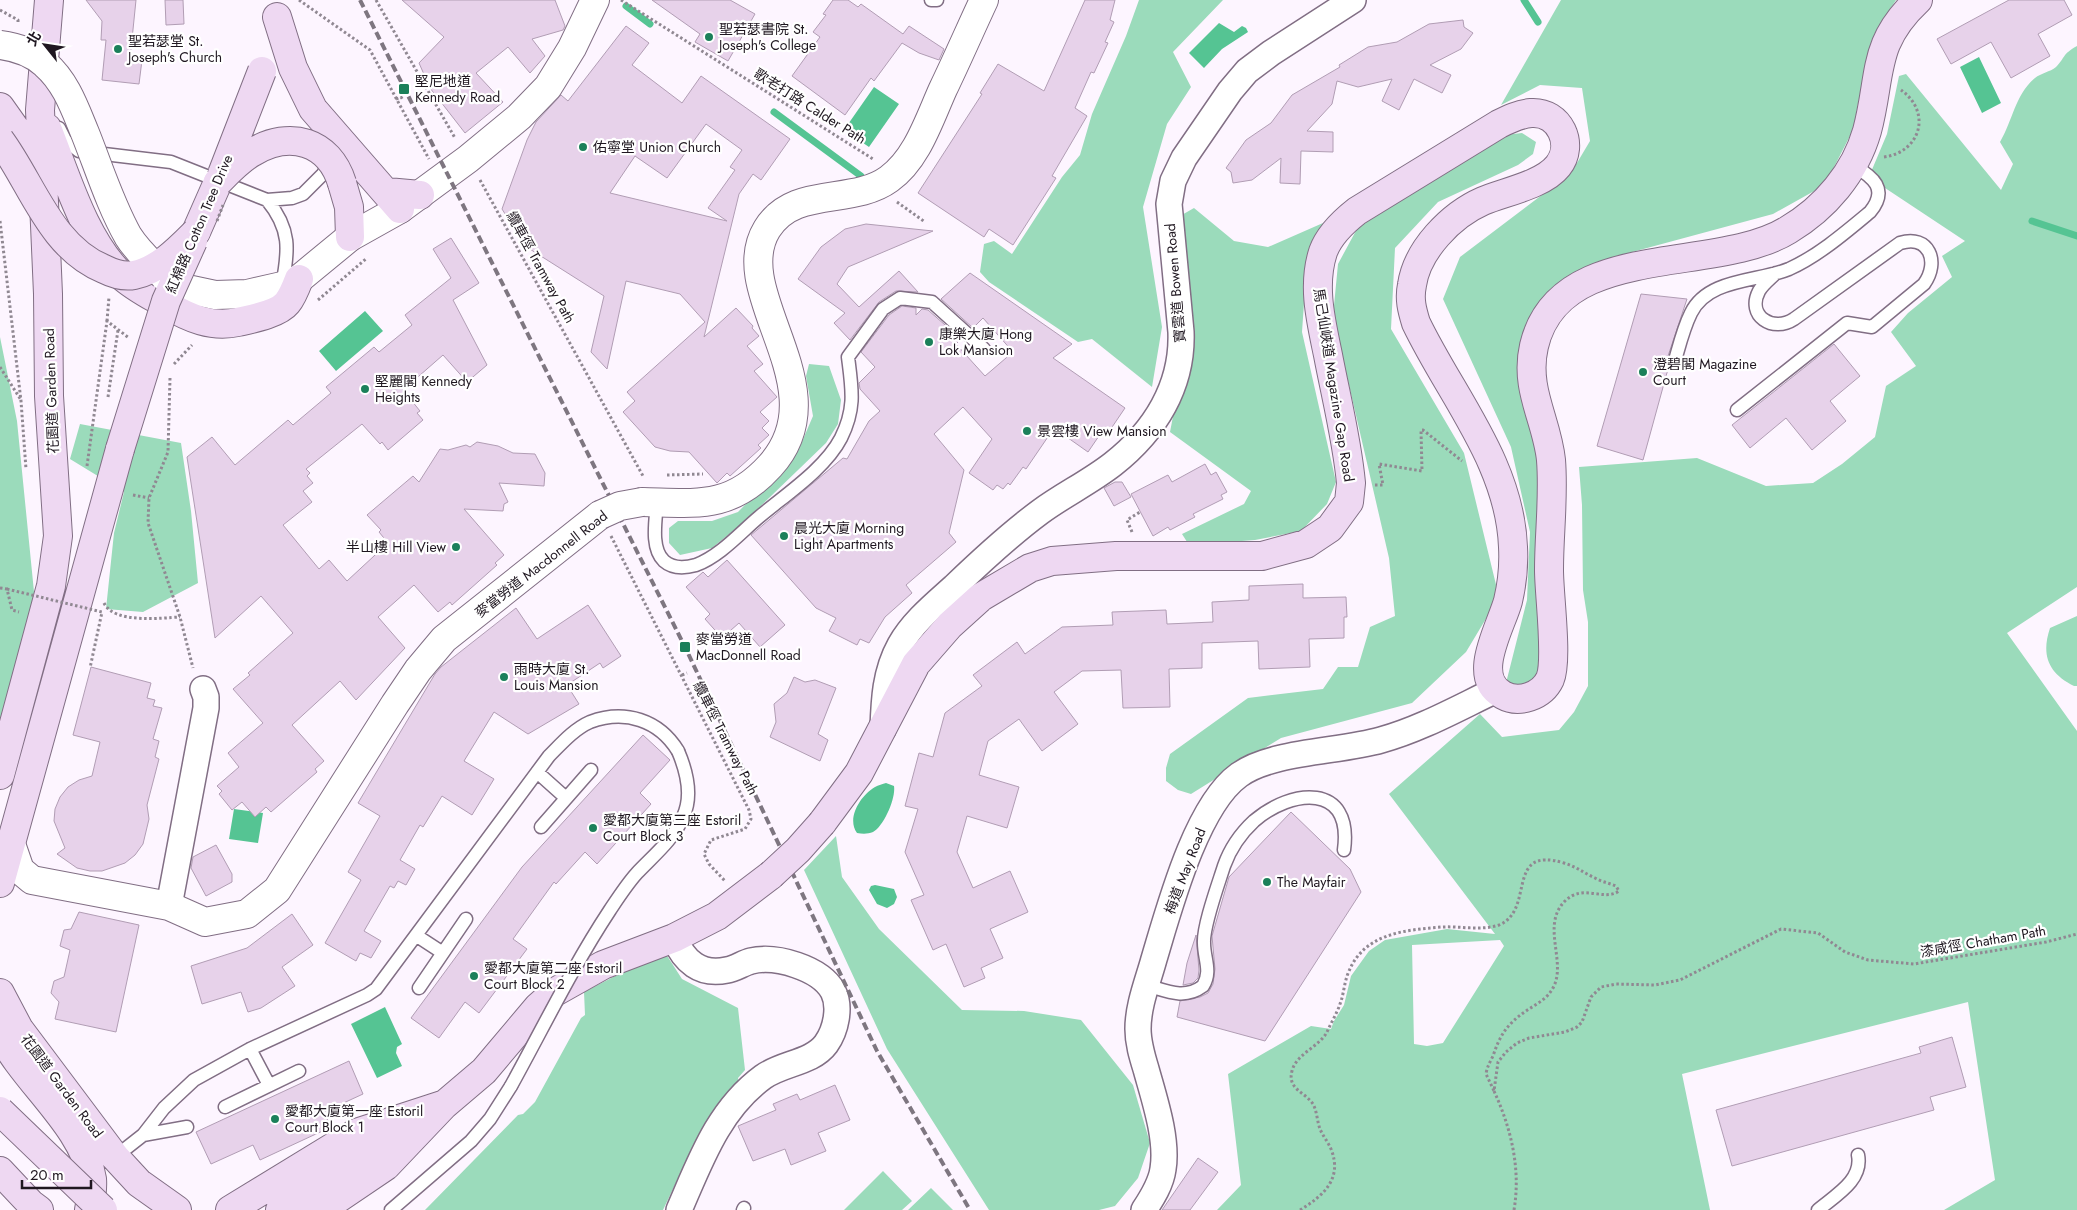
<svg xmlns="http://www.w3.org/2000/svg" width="2077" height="1210" viewBox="0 0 2077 1210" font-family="Jost,'Noto Sans TC',sans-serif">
  <rect width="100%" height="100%" fill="#fdf5ff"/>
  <path fill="#9bdbbb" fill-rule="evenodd" d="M1139,0h84l-50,52 18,35 -24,37 -24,83 19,120 -10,60 -60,-48 -14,3 -89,-60 -9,-10 4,-28 10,-3 18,13 50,-77 18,-22 12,-41 34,-78z
    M1561,0h335l-21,33 -8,24 -14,73 -22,43 -15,17 -43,24 -163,44 -31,13 -23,17 -25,133 9,51 1,218 -35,-7 21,-83 3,-68 -19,-85 -68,-148 17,-42 111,-84 19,-32 -8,-53 -42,-3 -39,20z
    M2077,46v541l-70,46 70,98v479h-133l51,-30 -27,-178 -286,72 28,136h-493l24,-25 -13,-111 83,-48 20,3 3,-8 10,-16 7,-29 18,-25 16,-11 62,-11 48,5 -106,-140 91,-80 22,23 57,-7 15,-18 14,-26v-64l-5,-32 -1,-85 -3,-38 118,-9 69,28 47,-3 29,-19 33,-27 11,-51 30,-20 -25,-34 17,-19 44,-36 -10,-21 23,-15 -86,-57 -8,-12 16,-38 12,-58 7,-2 95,116 12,-26 -13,-22c13,-22 15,-47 35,-64 6,-5 15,-6 21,-11 10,-10 5,-12 21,-21zM1500,940l4,6 -61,97 -16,3 -13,-2 -2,-99z
    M1522,133l14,9 -3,12 -15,11 -80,37 -43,46 -4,81 73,124 35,144 -33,55 -54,51 -131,35 -90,56 -13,-4 -12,-9v-13l4,-14 78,-56 75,-9 15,-22h20l12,-40 25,-11 -6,-58 -56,-242 5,-52 20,-37 61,-43 86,-49z
    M1194,208l40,33 34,6 55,-24 -16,37 -5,72 34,150 -9,22 -26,27 -46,9 -66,5 -7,-11 62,-30 7,-13 -81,-59 19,-99 -9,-117z
    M0,337l17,84 19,191 -36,117z
    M809,364l20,2 12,34 -3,24 -12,19 -81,78 -33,27 -32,7 -11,-12v-15l9,-7h34l26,-9 60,-61 15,-35 -7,-40z
    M80,424l101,19 10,68 7,72 -55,29 -37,-3 8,-76 10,-41 -54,-33z
    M2077,616v70h-3c-26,-13 -33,-31 -24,-58z
    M836,836l6,41 37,52 83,81 62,1 57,9 52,65 17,58 -12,35 -23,28 -16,4h-110l-102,-161 -83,-179z
    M664,951l18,28 56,29 7,62 -7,8 1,5 -51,74 -25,53h-238l93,-95 5,-1 12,-12 46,-84 4,-3 -1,-23z
    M883,1171l29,30 -10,9h-58z
    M931,1188l22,22h-45z"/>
  <path fill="#55c493" d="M1219,23l15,9 8,-6 4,2 2,4 -26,17 -18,19 -15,-15z
    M1979,57l22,46 -19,10 -22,-46z
    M874,87l25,17 -30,43 -25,-17z
    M365,311l18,20 -47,40 -17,-20z
    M886,783l8,3c2,12 -10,40 -21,46 -5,2 -10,2 -16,1 -11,-15 4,-38 18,-46 3,-2 8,-3 11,-4z
    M234,809l29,4 -5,30 -29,-4z
    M875,885l19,4 3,8 -3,7 -7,4 -10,-4 -8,-14 2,-4z
    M385,1007l17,37 -5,3 -1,6 6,13 -25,12 -26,-54z"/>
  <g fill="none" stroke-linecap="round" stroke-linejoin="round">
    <path stroke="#55c493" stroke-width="7" d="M1524,0l14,22
      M626,6l24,18
      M774,112l87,64
      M2032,221l45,15"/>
  </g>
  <path fill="#e7d2ea" stroke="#b19db4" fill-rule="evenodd" d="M86,0h50l-6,59 12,1 -3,24 -37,-4 4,-40h-5l1,-19z
    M165,0h18l1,24 -18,1z
    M402,0h153l10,26 -2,4 -31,9 13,17 -15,17 -22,-26 -32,26 27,29 -38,31 -35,-45 -11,-25 25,-26z
    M652,0h78l25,14 -27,47 -33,-19 5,-8z
    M833,0h15l10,7 3,-3 42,30 6,-8 35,23 -5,11 -20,-7 -17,-10 -28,38 -3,-3 -26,37 -53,-39 28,-39 -7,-5 13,-17 -3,-1z
    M1085,0h30l-5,20 4,2 -9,20 3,1 -14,30 -3,-1 -16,36 12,8 -35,60 4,2 -43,67 -24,-16 -5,8 -66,-44 64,-99 -2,-1 18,-29 46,27z
    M2009,0h55l8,15 -34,19 12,22 -39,22 -20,-36 -40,22 -14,-25z
    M1463,20l1,7 9,6 -12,16 -31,16 21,10 -9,18 -28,-14 -15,31 -17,-9 10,-22 -34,8 -21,-6 -5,23 -25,27 26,1v20l-32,-1 -1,33 -20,-1 1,-25 -29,22 -19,3 -2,-11 -5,-4 20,-28 25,-17 21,-28 48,-28 -1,-2 29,-18 29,-5 32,-18z
    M626,26l23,17 -17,22 50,38 19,-27 89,63 -29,41 -8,-6 -14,20 -35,143 32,-29 17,18 -1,2 7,8 -12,10 16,18 -9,7 23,26 -17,15 9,9 -7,7 7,7 -11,10 3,3 -31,28 -3,-3 -10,10 -28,-31 -19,-1 -15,-4 -32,-35 12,-11 -8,-9 78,-70 -25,-28 -54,-13 -19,88 -16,-17 13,-56 -79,-50 -23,-37 25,-69 9,-18 25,-27 7,6zM706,124l36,26 -12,17 5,3 -27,38 19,13 -117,-28 25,-37 32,22z
    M866,224l67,7 -85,36 -11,17 22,23 40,-36 19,21 -22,-1 -17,11 -29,38 -16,-17 11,-10 -47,-34 23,-32 24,-18z
    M451,238l28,45 -26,17 34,65 -20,17 -24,-27 -40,35 17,21 -3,2 6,7 -35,30 -6,-8 -2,2 -18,-20 -56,45 4,4 -3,3 6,7 -10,8 9,11 -29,23 36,44 10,-9 18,21 41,-38 -9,-11 2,-2 -14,-15 46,-39 6,6 21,-33 8,1 18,-5 4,2 7,-5 21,4 15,7 22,1 10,19 -1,13 -45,-3 9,19 -4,2 -1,7 -39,-2 40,46 -9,8 2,2 -45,40 -2,-3 -12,10 -24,-27 -36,32 27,31 -49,52 -16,-19 -48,44 32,36 -9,8 2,3 -46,40 -5,-5 -11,10 -13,-15 -10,8 -13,-16 3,-3 -5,-5 22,-19 -11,-14 35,-30 -30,-34 17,-14 -2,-2 45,-40 -32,-37 -46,42 -28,-181 25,-20 23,28 53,-45 5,5 38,-32 -5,-6 48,-40 5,5 33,-27 -7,-10 46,-37 -18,-29z
    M970,273l102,71 -19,14 72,50 -19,28 -5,-3 -13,19 -34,-24 -28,41 -3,-2 -13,18 -2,-2 -5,6 -6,-4 -4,5 -24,-17 23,-34 -29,-32 -29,27 30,36 -15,63 7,9 -50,43 6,8 -27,24 -16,26 -9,-4 -3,6 -28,-14 7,-13 -20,-10 -65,-73 92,-77 4,1 22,-38 11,-10 -20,-22 -1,-6 16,-16 -14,-15 28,-37 13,-9 14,2v7l6,-6 6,1 33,29 -5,5 29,32 28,-24 -30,-34 -10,10 -32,-29z
    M1641,294l46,5 -21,63 2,7 -25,91 -46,-14z
    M1834,344l26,32 -30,25 16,20 -34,29 -26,-32 -36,30 -18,-23z
    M1205,464l6,11 5,-3 11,20 -6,3 2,4 -30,15 2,3 -25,13 -2,-3 -15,9 -22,-42 37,-19 4,7z
    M1115,482h7l9,15 -17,9 -10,-18z
    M727,560l58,65 -25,22 -21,-24 -17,15 -17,-19 5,-5 -24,-27 17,-15 5,5z
    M1303,584v14l43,-1 1,20h-3v21l-35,1 1,28 -51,2 -1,-28 -56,2v25l-33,1 1,38 -47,1 -2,-38 -39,1 -28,21 24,32 -36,27 -23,-32 -31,22 -9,34 40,12 -12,41 -40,-12 -10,36 16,36 37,-17 18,41 -38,17 13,29 -22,10 4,10 -21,9 -18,-43 -13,6 -22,-50 13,-5 -19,-43 13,-43 -13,-3 14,-53 14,4 12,-44 37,-27 -9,-11 44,-33 8,12 37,-27 51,-2 -1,-13 54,-2 1,14 46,-2 -1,-20 37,-2v-14z
    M588,605l33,51 -18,12 -3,-5 -33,22 12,19 -51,30 -34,-22 -30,49 30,18 -22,36 -30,-19 -19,31 -3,-2 -20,35 15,9 -9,16 -8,-4 -4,7 -4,-2 -26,45 17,10 -10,17 -11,-5 -4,8 -31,-18 36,-63 -13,-8 32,-56 -22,-13 77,-129 6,-7 75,-59 21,31z
    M91,667l60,16 -4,15 8,2 -2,6 9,2 -9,31 6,2 -4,16 4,2 -12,46 2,14 -6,25 -8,11 -10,8 -23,8h-12l-13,-3 -20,-14 8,-6 -11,-27 1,-12 5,-12 8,-10 11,-7 13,-4 8,-34 -27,-7z
    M794,677l11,5 10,-2 21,8 -18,46 10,6 -8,21 -50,-24 6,-15 -2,-18 13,-11z
    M643,735l27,25 -30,33 11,11 -54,60 -12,-12 -29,32 -2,-2 -41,57 14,10 -48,64 -14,-11 -26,36 -28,-20 111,-151z
    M1291,812l59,57 11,23 -96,149 -88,-24 3,-16 20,-4 8,-4 5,-9 2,-15 -3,-33 17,-59z
    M216,845l16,29v8l-26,14 -15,-28 2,-11z
    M79,912l60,13 -23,107 -61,-13 4,-17 -8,-9 3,-12 10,-4 6,-27 -10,-4 4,-16 7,-1z
    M292,914l21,31 -31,22 13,19 -34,22 -13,4 -7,-20 -39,12 -11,-38 56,-18z
    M1196,935l3,35 -1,8 -5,5 -10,2 4,-22z
    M1952,1037l14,50 -36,10 4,13 -202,56 -16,-56 205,-57 -2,-6z
    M349,1061l14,33 -39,18 7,15 -71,33 -7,-15 -42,19 -15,-32z
    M835,1085l15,35 -32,13 8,18 -35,14 -6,-16 -32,12 -15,-35 38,-16 -3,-6 24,-10 3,6z
    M1198,1158l20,14 -28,38h-28z"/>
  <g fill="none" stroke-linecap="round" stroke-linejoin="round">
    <g stroke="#816e84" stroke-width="15">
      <path id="service" d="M931,0h6
        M59,128l6,12 14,11 92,11 96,38 25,-2 11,-4 20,-20 8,-13
        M267,200c24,29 22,50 15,86
        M1674,364c5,-17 9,-35 17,-51 17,-35 67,-31 98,-44 29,-13 57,-37 81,-57 19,-23 3,-35 -17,-47
        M1737,410l110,-87 25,4 52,-43c16,-22 5,-50 -24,-41l-106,76c-21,14 -48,-3 -35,-28 4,-7 11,-12 17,-18
        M657,502c-1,17 -7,46 7,59 9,8 21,7 32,4 24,-9 44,-32 63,-48 26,-22 66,-48 82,-79 15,-30 11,-49 7,-81l35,-48 17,-11 32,4 52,47
        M537,772l29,26
        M541,827l50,-57
        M417,936l26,17
        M1146,985c21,6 38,15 57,1 9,-15 1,-27 1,-43 -1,-17 14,-58 20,-77 6,-17 16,-32 30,-45 37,-32 99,-39 90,29
        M419,988l47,-69
        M250,1049l19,36
        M225,1107l74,-36
        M143,1135l44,-8
        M115,1157l28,-22 21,-27 30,-28 56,-31 117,-54 9,-6 173,-233c12,-12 25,-27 41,-34 35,-13 69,-2 88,29
        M391,1210l80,-69 19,-22 21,-33
        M743,1210l1,-2
        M1818,1210c18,-15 45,-30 40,-55"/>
    </g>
    <g stroke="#816e84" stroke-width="28">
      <path id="minor" d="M883,729c1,-29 2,-57 17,-84 13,-23 34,-40 54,-58 27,-26 55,-52 86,-75 23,-17 50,-30 73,-48 42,-33 70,-78 68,-132l-12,-128 4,-23 11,-23 46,-67 17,-20 24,-18 82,-53
        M169,906l37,-198v-11l-3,-8
        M674,938c10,23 26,38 53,32 8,-1 16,-7 24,-9 25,-6 69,7 82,30 8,16 3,39 -7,53 -14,19 -44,19 -63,33 -45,33 -63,85 -84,133
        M1144,1210c8,-12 17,-26 19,-41 5,-30 -9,-71 -17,-100 -4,-13 -8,-26 -8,-40 0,-24 10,-48 16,-70 15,-50 42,-153 85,-184 33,-24 101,-23 142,-35 40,-11 77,-32 115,-50"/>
    </g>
    <g stroke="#816e84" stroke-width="30">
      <path id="tertiary" d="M164,276l23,13 28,6 32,-1 35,-8 17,-7 51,-42 50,-28 68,-50 51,-42 29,-30 24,-39 23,-48
        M642,502c54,1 88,8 128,-36 71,-78 -43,-172 -3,-237 27,-44 85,-23 122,-50 28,-20 40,-59 54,-90 14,-29 27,-59 41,-89
        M10,841l10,29 12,10 137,26 36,16 42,-8 30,-24 118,-186 23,-34 26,-31 156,-124"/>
    </g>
    <g stroke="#816e84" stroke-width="30">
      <path id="secondary" d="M277,17l16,51 20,41 87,100
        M0,107l17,24 18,46
        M47,128c19,47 37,112 75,148 13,12 30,20 45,29 22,13 45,23 71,17 13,-3 40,-8 49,-19 5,-6 9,-16 12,-24
        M342,183l7,24 1,30
        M387,192l33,3
        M196,232l22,-50
        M0,775l51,-189 7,-50 -9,-140 -1,-102 -8,-184 9,-110
        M822,823l37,-50 57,-109 34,-39 31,-28 49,-29 22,-7 64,-5h146l44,-12 24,-16 19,-26 2,-19c-4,-43 -15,-86 -23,-128 -7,-34 -16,-69 -5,-103 6,-17 20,-30 34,-41l142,-87c10,-5 20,-10 32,-11 29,-2 44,32 27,53 -15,19 -54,26 -75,35 -32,14 -66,49 -71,84 -3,14 0,25 4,38 35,73 94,140 97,224 1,18 -1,37 -5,54 -7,26 -38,76 -5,94 16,9 39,1 47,-16 8,-19 -1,-84 -1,-109 0,-37 5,-73 2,-110 -4,-40 -27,-71 -17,-114 25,-107 181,-71 254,-116 37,-22 67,-57 79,-99 15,-56 4,-87 51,-131
        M0,883l120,-434
        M0,993l19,36 96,128 24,26 38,27
        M0,1033c24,49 84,93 92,146 1,11 -1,21 -3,31
        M0,1171l31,33 8,6
        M230,1210l126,-77 86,-28
        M280,1210l129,-83
        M321,1210l65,-44 58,-61 40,-34 54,-64 17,-15 48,-27 71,-27 43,-22 54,-41"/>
    </g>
    <path stroke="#908892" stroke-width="3" stroke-dasharray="2.5 2.5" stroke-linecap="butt" d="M299,0l71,50 59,109
      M376,0l79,138
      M621,0l252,159
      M0,10l18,10v3
      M396,99l5,-2 2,3
      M1884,157c37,-5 48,-45 17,-67
      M480,180l163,296
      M897,202l28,20
      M0,221l21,180 5,68
      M318,300l49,-42
      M174,364l18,-19
      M0,367l21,33
      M170,378l-2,74 -19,46 -1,25 32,94 13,51
      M108,397l10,-67
      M87,466l20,-145 22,17
      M667,475l36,-1
      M1375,485h8l-4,-21 43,7 -1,-41h2l39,31
      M133,495l16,3
      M1132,532l-5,-12 13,-8
      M611,536l138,274 2,9 -6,10 -34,11 -7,14 5,10 16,17
      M0,588l7,1 5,21 7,2
      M104,603c10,21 57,15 76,14
      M682,675l5,-2
      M1494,1091c17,37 27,78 20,119
      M1300,1210c23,-14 43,-31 31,-61 -3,-7 -8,-13 -11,-20 -3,-8 -3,-18 -7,-25 -8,-12 -26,-15 -21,-33 4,-17 27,-24 35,-39 4,-9 10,-19 13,-28 4,-10 4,-22 9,-33 16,-38 56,-41 93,-44 18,-1 39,4 57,-2 37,-15 5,-80 65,-62 11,3 20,10 31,15 7,4 14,5 21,8l3,5c-15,11 -36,-8 -54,10 -24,24 1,59 -11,85 -6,13 -18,18 -28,25 -19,13 -26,24 -33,45 -3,6 -6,11 -7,18l8,17 4,-29 8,-10 11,-9 12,-5 36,-6 12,-5 5,-5 9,-25 10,-10 15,-3 39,1 25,-5 101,-51 37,4 27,19 23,8 46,4 132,-22 31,-8"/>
    <use href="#service" stroke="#fff" stroke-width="12"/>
    <use href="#minor" stroke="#fff" stroke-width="25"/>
    <use href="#tertiary" stroke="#fff" stroke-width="28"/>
    <use href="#secondary" stroke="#eed8f2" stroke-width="28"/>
    <path stroke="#7e7680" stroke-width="4" stroke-dasharray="8 4" stroke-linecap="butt" d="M360,0l325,647 192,404 93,159"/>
    <g stroke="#816e84" stroke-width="15" stroke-linecap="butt">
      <path id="service-bridge" d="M511,1086c32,-58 62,-120 99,-176 8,-12 17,-26 27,-37 16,-17 37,-34 46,-56 10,-21 4,-45 -5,-66"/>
    </g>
    <g stroke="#816e84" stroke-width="30" stroke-linecap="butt">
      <path id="tertiary-bridge" d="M0,45c16,2 33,8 45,19 21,18 30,45 40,69 14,35 25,71 43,103 10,16 23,27 36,40
        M600,515l20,-9 22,-4"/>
    </g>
    <g stroke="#816e84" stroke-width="30" stroke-linecap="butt">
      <path id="secondary-bridge" d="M0,140c32,43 50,107 104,129 8,4 20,8 30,6 25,-5 45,-26 62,-43
        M222,174l40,-103
        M218,182c11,-11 22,-23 35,-30 37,-22 76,-11 89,31
        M120,449l46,-148 27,-60
        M771,875l27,-25 24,-27
        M0,1111l103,99"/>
    </g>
    <path stroke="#908892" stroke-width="3" stroke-dasharray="2.5 2.5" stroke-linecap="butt" d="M217,221l6,-16
      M107,321l2,-24
      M7,589l95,23 -12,56"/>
    <use href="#service-bridge" stroke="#fff" stroke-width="12"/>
    <use href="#tertiary-bridge" stroke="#fff" stroke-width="28"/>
    <use href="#secondary-bridge" stroke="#eed8f2" stroke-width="28"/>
  </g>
  <g fill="#1b805a" stroke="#fff" stroke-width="2">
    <circle cx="709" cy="37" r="5"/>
    <circle cx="118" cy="49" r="5"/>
    <rect x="398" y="83" width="12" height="12" rx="2.5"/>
    <circle cx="583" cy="147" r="5"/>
    <circle cx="929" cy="342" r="5"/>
    <circle cx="1643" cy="372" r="5"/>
    <circle cx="365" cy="389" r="5"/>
    <circle cx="1027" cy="431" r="5"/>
    <circle cx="784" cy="536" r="5"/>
    <circle cx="456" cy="547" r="5"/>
    <rect x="679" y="641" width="12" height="12" rx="2.5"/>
    <circle cx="504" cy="677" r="5"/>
    <circle cx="593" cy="828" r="5"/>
    <circle cx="1267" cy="882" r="5"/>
    <circle cx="474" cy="976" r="5"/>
    <circle cx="275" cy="1119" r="5"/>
  </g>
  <g text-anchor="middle" stroke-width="4.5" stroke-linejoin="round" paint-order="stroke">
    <g font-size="14" fill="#1f1720" stroke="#fff" text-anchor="start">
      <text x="719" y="34">聖若瑟書院 St.<tspan x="719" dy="16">Joseph's College</tspan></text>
      <text x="128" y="46">聖若瑟堂 St.<tspan x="128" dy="16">Joseph's Church</tspan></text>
      <text x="415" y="86">堅尼地道<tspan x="415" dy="16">Kennedy Road</tspan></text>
      <text x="593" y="152">佑寧堂 Union Church</text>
      <text x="939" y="339">康樂大廈 Hong<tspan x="939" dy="16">Lok Mansion</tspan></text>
      <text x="1653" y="369">澄碧閣 Magazine<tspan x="1653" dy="16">Court</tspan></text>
      <text x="375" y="386">堅麗閣 Kennedy<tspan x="375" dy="16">Heights</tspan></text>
      <text x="1037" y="436">景雲樓 View Mansion</text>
      <text x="794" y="533">晨光大廈 Morning<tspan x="794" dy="16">Light Apartments</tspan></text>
      <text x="446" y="552" text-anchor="end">半山樓 Hill View</text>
      <text x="696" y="644">麥當勞道<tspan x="696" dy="16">MacDonnell Road</tspan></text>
      <text x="514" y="674">雨時大廈 St.<tspan x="514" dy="16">Louis Mansion</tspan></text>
      <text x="603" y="825">愛都大廈第三座 Estoril<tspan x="603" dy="16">Court Block 3</tspan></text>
      <text x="1277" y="887">The Mayfair</text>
      <text x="484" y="973">愛都大廈第二座 Estoril<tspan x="484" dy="16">Court Block 2</tspan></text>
      <text x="285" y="1116">愛都大廈第一座 Estoril<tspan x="285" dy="16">Court Block 1</tspan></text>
    </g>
    <g font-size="14" fill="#1f1720" stroke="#fff">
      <text transform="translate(810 106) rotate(32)" y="5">歌老打路 Calder Path</text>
      <text transform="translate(199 224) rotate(-67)" y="5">紅棉路 Cotton Tree Drive</text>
      <text transform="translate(541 267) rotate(61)" y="5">纜車徑 Tramway Path</text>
      <text transform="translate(1175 283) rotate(-95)" y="5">寶雲道 Bowen Road</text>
      <text transform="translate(1334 385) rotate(81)" y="5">馬己仙峽道 Magazine Gap Road</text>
      <text transform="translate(51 391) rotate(-92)" y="5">花園道 Garden Road</text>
      <text transform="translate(541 564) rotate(-38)" y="5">麥當勞道 Macdonnell Road</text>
      <text transform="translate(726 738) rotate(63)" y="5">纜車徑 Tramway Path</text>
      <text transform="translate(1185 871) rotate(-69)" y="5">梅道 May Road</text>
      <text transform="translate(1983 941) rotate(-10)" y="5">漆咸徑 Chatham Path</text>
      <text transform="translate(62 1086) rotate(53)" y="5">花園道 Garden Road</text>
    </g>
  </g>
  <g transform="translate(45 45) rotate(300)" stroke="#ffffff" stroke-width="4" paint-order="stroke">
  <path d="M0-4L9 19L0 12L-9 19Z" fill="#1f1720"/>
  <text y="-8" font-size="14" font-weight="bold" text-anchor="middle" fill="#1f1720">北</text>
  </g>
  <path d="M22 1180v8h69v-8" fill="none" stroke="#1f1720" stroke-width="2.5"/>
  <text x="30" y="1180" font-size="15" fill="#1f1720" stroke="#ffffff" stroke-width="4" paint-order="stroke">20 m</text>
</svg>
